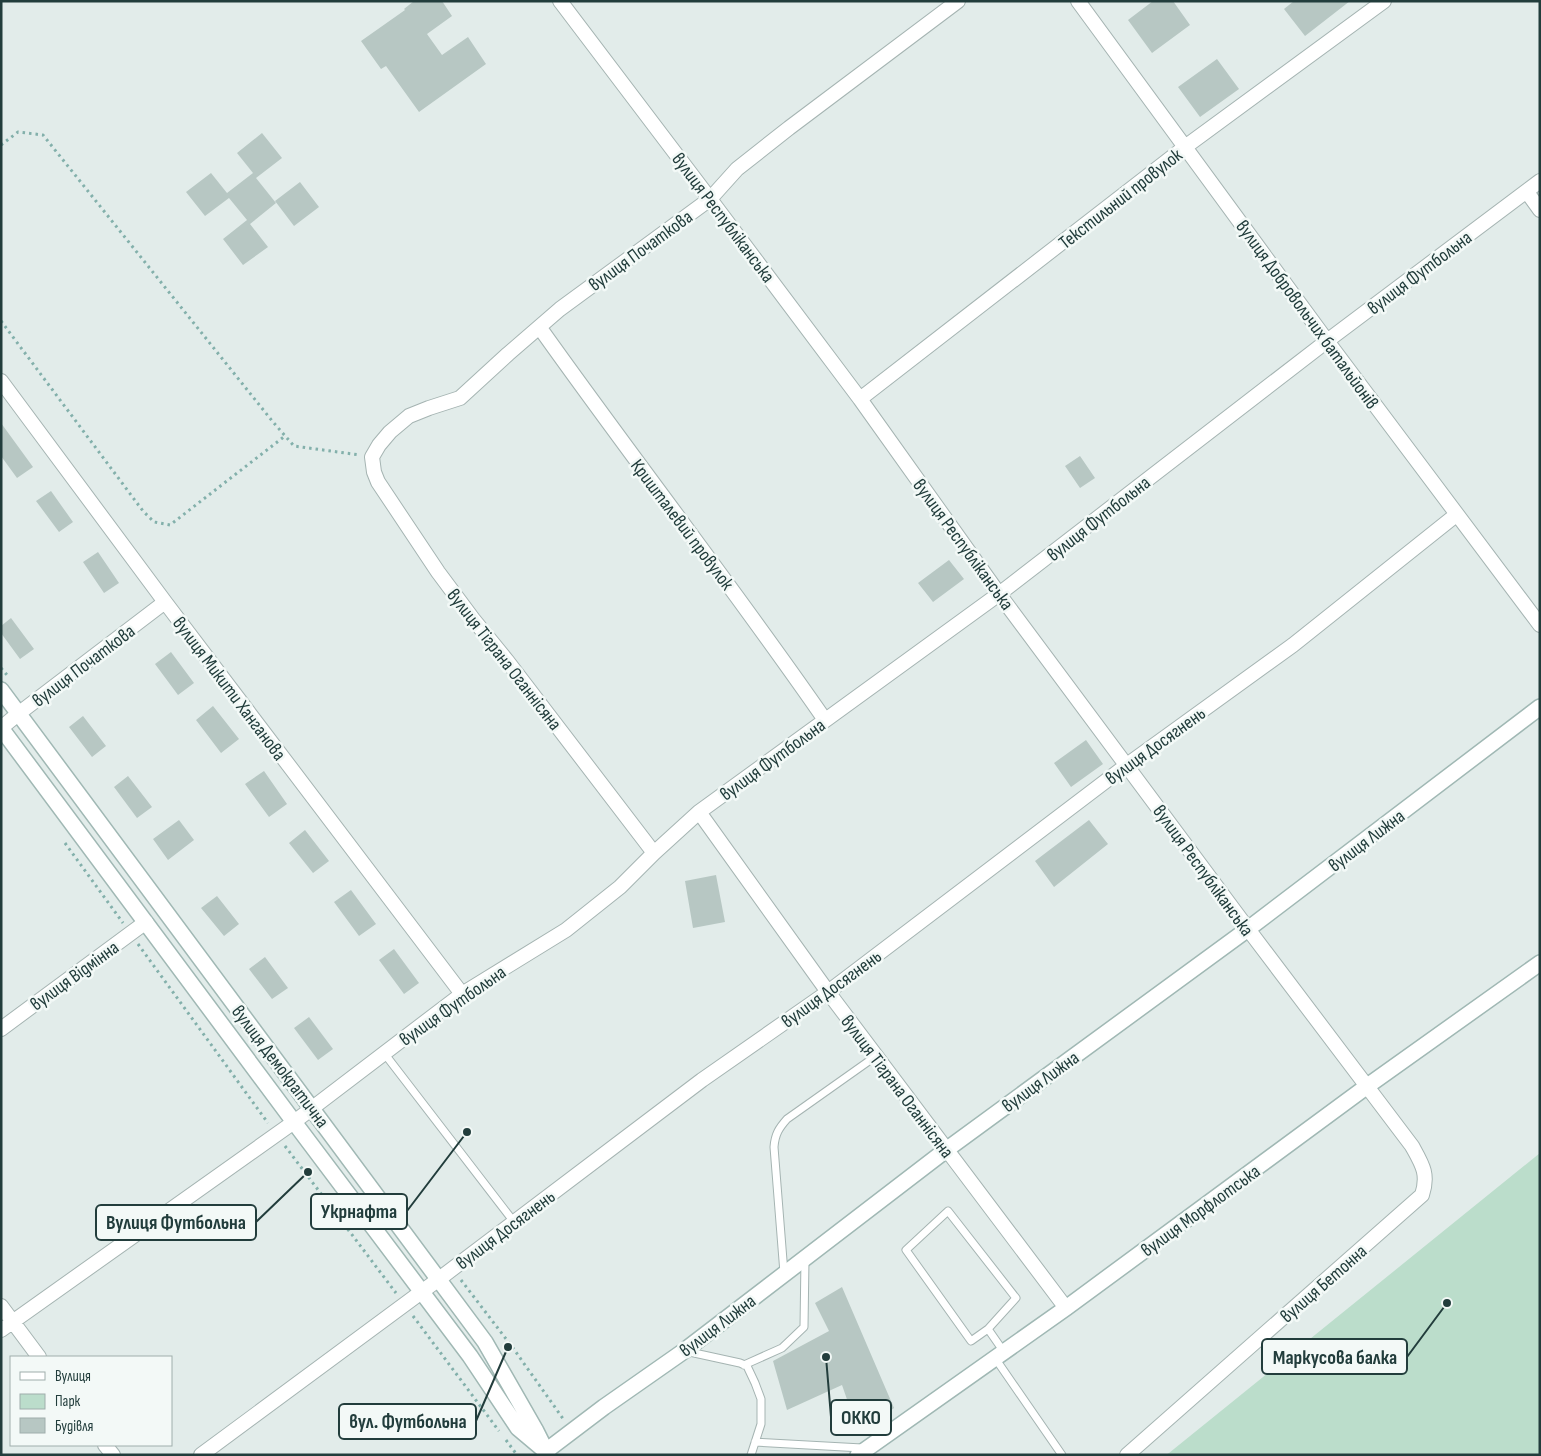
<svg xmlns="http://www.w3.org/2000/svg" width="1541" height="1456" viewBox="0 0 1541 1456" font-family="'Sofia Sans Condensed',sans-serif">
  <rect width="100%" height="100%" fill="#e2ecea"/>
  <path fill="#bbddcb" d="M1540,1153v302h-374l3,-2z"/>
  <path fill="#b7c7c3" d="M414,1h28l10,15 -25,18 15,21 26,-18 18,27 -67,48 -33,-46 -5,3 -20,-28 44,-31 -1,-1z
    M1153,1h20l17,24 -38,28 -24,-33z
    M1294,1h56l-45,35 -21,-27z
    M1217,59l22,30 -39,28 -22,-30z
    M262,133l20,25 -26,20 20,25 -26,21 18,23 -25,18 -20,-26 24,-19 -18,-22 -24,18 -19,-24 25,-19 16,20 26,-20 -16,-20z
    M300,182l19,25 -25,19 -19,-25z
    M1,423l32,44 -16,11 -16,-22z
    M1080,456l15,22 -15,10 -15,-22z
    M51,491l22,31 -14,10 -23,-31z
    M98,552l21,31 -15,10 -21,-31z
    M949,560l15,19 -31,23 -15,-19z
    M11,618l23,31 -14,10 -19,-26v-7z
    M171,652l23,31 -16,12 -23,-31z
    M213,706l26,33 -18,14 -25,-33z
    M83,716l23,30 -14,11 -23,-30z
    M1086,740l17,24 -32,23 -17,-24z
    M264,771l23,33 -18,13 -24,-33z
    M128,776l24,31 -15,11 -23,-31z
    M179,820l15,20 -26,20 -15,-21z
    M1089,820l19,24 -54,43 -19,-26z
    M305,830l24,31 -16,12 -24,-30z
    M716,875l9,47 -32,6 -8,-47z
    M351,890l25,34 -17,12 -25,-34z
    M217,896l22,28 -15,12 -23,-28z
    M394,949l25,34 -15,11 -25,-34z
    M265,957l23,31 -16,11 -23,-30z
    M309,1017l24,32 -15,11 -24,-32z
    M842,1287l52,121 -35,26 -17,-49 -55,25 -14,-49 56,-30 -14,-28z"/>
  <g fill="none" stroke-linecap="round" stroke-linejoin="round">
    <g stroke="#a5b4b2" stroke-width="9">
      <path id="lane" d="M384,1053l130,169
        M784,1273l-10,-126c1,-13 5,-19 13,-28l89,-63
        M988,1329l28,-31 -68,-87 -42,39 65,91 17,-12 16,23
        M685,1351l55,12 7,3 8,17 6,16v25l-10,31
        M995,1358l67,97
        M744,1365l38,-17 22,-21 1,-68
        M755,1442l107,6"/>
    </g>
    <g stroke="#a5b4b2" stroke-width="16">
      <path id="street" d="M560,1l150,198 150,200 139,195 249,335 164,217c10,18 17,28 10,49l-295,260
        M1078,1l249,340 213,284
        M1527,192l13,18
        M540,328c93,131 193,259 285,392
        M1,381l164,221 297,392
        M860,399l325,-252 199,-146
        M1,728l17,-14 147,-112
        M699,812l129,180 238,316
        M654,853l-146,-191 -35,-43 -35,-47 -60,-90 -4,-10 -2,-15 7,-12 11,-13 19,-16 20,-8 31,-10 48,-44 52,-45 150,-110 27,-30 52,-41 169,-127
        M1,1029l145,-107
        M1,1306l38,51
        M1,1330l293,-208 168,-128 104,-64 54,-43 34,-34 45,-41 300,-218 328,-253 213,-160
        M105,1445l8,10
        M201,1455l238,-176 263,-199 126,-88 299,-227 166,-120 163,-130"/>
    </g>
    <g stroke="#a0b8b4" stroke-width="18">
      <path id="secondary" d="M1,690l484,652 51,89 12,24
        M1,728l293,394 176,234 48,72 25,21
        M546,1451l58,-44 80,-56 262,-201 302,-221 292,-222
        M858,1455l208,-147 300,-221 174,-124"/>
    </g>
    <path stroke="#83b0ab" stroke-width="3" stroke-dasharray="2.5 4" stroke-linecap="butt" d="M1,145l17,-13 25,3 230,287 21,24 66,9
      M1,321l142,190 11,11 16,3 115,-89
      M1,668l6,7
      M65,843l58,80
      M138,944l130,179
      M285,1146l111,147
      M461,1280l52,68 51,72
      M413,1316l86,115
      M506,1440l11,15"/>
    <use href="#lane" stroke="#fff" stroke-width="7"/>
    <use href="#street" stroke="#fff" stroke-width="14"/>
    <use href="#secondary" stroke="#fff" stroke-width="15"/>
  </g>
  <g text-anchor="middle" stroke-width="5" stroke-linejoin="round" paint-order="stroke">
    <g font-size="19" fill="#223d3c" stroke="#f3f9f7">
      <text transform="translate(1120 198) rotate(-38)" y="7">Текстильний провулок</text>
      <text transform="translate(724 217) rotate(53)" y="7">вулиця Республіканська</text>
      <text transform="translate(640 250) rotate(-36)" y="7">вулиця Початкова</text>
      <text transform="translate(1419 272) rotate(-37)" y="7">вулиця Футбольна</text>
      <text transform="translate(1308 314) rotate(54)" y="7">вулиця Добровольчих батальйонів</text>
      <text transform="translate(1098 518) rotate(-38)" y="7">вулиця Футбольна</text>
      <text transform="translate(683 524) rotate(53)" y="7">Кришталевий провулок</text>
      <text transform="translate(964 544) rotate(54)" y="7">вулиця Республіканська</text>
      <text transform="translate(505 659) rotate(52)" y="7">вулиця Тіграна Оганнісяна</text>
      <text transform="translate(83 665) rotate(-37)" y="7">вулиця Початкова</text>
      <text transform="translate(230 688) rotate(53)" y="7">вулиця Микити Ханганова</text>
      <text transform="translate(1155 745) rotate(-36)" y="7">вулиця Досягнень</text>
      <text transform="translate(772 759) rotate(-36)" y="7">вулиця Футбольна</text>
      <text transform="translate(1366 840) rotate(-37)" y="7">вулиця Лижна</text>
      <text transform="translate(1204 870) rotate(54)" y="7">вулиця Республіканська</text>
      <text transform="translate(74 975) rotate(-36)" y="7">вулиця Відмінна</text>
      <text transform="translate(831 988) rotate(-36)" y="7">вулиця Досягнень</text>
      <text transform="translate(452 1005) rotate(-35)" y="7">вулиця Футбольна</text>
      <text transform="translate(281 1066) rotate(53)" y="7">вулиця Демократична</text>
      <text transform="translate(1040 1081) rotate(-36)" y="7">вулиця Лижна</text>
      <text transform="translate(898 1086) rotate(53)" y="7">вулиця Тіграна Оганнісяна</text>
      <text transform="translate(1200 1210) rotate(-36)" y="7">вулиця Морфлотська</text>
      <text transform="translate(505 1229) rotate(-37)" y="7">вулиця Досягнень</text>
      <text transform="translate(1323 1283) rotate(-41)" y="7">вулиця Бетонна</text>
      <text transform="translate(717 1325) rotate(-37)" y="7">вулиця Лижна</text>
    </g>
  </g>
  <path fill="none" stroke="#223d3c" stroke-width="2" d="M467 1132L407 1211M308 1172L256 1222M1447 1303L1407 1357M826 1357L831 1417M508 1347L476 1421"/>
  <g fill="#223d3c" stroke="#f3f9f7" stroke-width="2">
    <circle cx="467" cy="1132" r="5"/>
    <circle cx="308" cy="1172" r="5"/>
    <circle cx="1447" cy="1303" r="5"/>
    <circle cx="826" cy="1357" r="5"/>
    <circle cx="508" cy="1347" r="5"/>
  </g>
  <g fill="#f3f9f7" stroke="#223d3c" stroke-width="2">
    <rect x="311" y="1194" width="96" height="35" rx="5"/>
    <rect x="96" y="1205" width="160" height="35" rx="5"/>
    <rect x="1262" y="1339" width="145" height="35" rx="5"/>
    <rect x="831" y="1400" width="60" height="35" rx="5"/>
    <rect x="339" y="1404" width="137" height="35" rx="5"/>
  </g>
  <g font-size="20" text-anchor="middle" font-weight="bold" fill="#223d3c">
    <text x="359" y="1218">Укрнафта</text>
    <text x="176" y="1229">Вулиця Футбольна</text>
    <text x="1335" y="1364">Маркусова балка</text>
    <text x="861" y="1424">ОККО</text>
    <text x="408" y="1428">вул. Футбольна</text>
  </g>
  <rect width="1541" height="1456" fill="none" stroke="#223d3c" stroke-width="5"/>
  <rect x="10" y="1356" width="162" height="90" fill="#f3f9f7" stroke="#9faeac"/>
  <rect x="20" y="1372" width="25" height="8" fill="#ffffff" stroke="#9faeac"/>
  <text x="55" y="1381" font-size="15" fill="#223d3c">Вулиця</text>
  <rect x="20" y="1394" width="25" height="15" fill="#bbddcb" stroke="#9faeac"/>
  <text x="55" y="1406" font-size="15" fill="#223d3c">Парк</text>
  <rect x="20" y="1418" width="25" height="15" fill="#b7c7c3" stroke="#9faeac"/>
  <text x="55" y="1431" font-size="15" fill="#223d3c">Будівля</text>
</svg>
